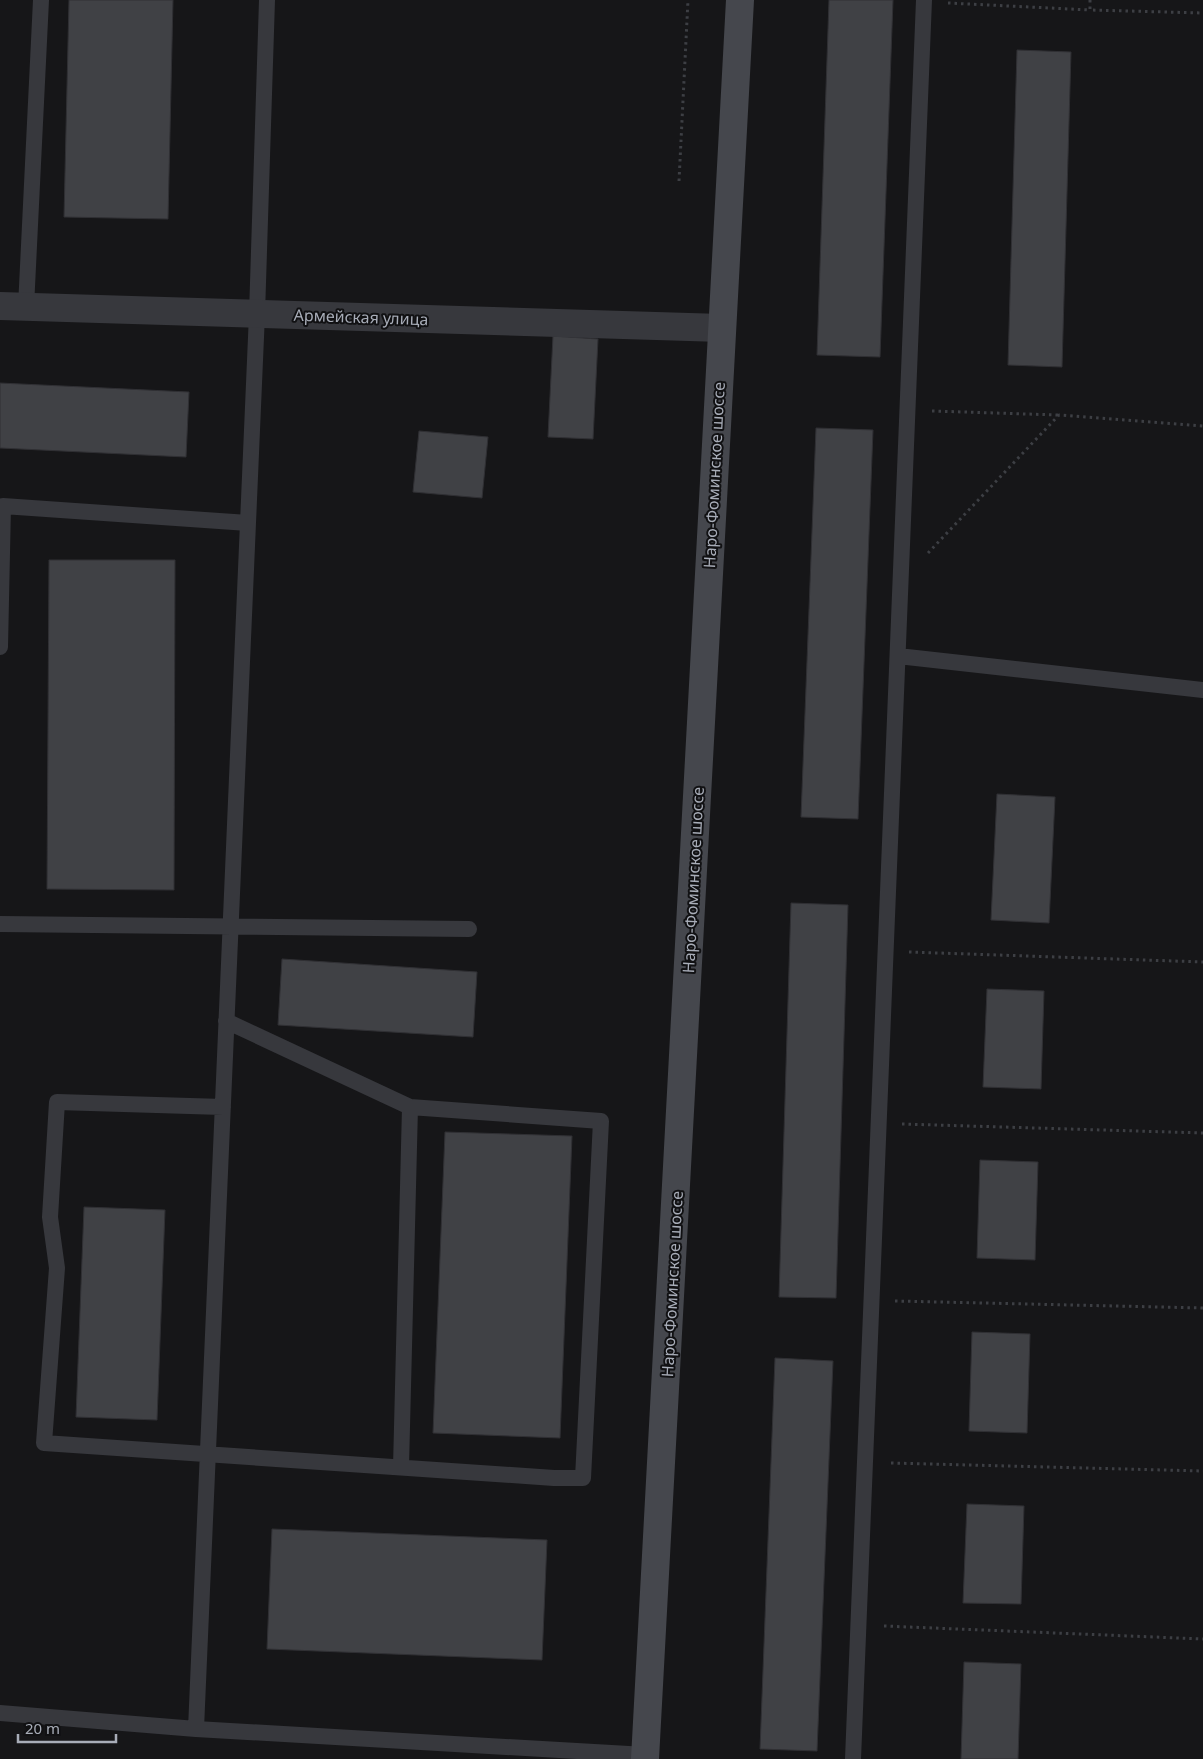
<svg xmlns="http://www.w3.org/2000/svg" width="1203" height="1759" viewBox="0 0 1203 1759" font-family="'Noto Sans',sans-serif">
  <rect width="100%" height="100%" fill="#161618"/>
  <path fill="#404145" stroke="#303034" d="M69,0h104l-5,219 -104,-2z
    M829,0h64l-13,357 -63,-2z
    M1017,50l54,2 -9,315 -54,-2z
    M553,336l45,3 -5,100 -45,-2z
    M0,383l189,9 -3,65 -186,-9z
    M816,428l57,2 -15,389 -57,-2z
    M419,431l69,6 -6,61 -69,-6z
    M49,560h126l-1,330 -127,-1z
    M997,794l58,3 -6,126 -58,-3z
    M791,903l57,2 -12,393 -57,-1z
    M282,959l195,13 -4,65 -195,-12z
    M987,989l57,2 -3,98 -58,-2z
    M445,1132l127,4 -12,302 -127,-5z
    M980,1160l58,2 -3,98 -58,-2z
    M84,1207l81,3 -8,210 -81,-3z
    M972,1332l58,2 -3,99 -58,-2z
    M775,1358l58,3 -16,390 -57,-2z
    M967,1504l57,2 -3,98 -58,-1z
    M272,1529l275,11 -5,120 -275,-11z
    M964,1662l57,2 -3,95h-57z"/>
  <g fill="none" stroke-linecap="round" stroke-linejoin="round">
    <path stroke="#3d3f44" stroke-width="3" stroke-dasharray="2.5 4" stroke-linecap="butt" d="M1090,0v10l113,3
      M948,3l142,7
      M679,181l9,-181
      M932,411l126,4
      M928,553l131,-138 144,11
      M909,952l294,10
      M902,1124l301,9
      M895,1301l308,7
      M891,1463l312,8
      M884,1626l319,13"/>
    <path stroke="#37383d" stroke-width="16" d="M26,307l15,-307
      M0,647l3,-141 245,17
      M898,656l305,34
      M0,924l469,5
      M223,1107l-166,-5 -7,115 7,51 -13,175 510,35h29l18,-357 -191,-14 -184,-86
      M401,1467l9,-360
      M0,1713l196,16 450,26
      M196,1729l61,-1415 10,-314
      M853,1759l71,-1759"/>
    <path stroke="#37383d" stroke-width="28" d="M0,306l722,22"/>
    <path stroke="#45474d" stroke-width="28" d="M645,1759l95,-1759"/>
  </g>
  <g text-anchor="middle" stroke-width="4" stroke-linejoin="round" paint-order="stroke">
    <g font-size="16" fill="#a8adb8" stroke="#111113">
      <text transform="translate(361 317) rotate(2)" y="6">Армейская улица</text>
      <text transform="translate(714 475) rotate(-87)" y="6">Наро-Фоминское шоссе</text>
      <text transform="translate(693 880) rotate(-87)" y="6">Наро-Фоминское шоссе</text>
      <text transform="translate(672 1284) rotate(-87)" y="6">Наро-Фоминское шоссе</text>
    </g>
  </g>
  <path d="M18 1734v8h98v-8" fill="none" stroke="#a8adb8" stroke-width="2.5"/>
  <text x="25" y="1734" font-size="15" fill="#a8adb8" stroke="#111113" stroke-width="4" paint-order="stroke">20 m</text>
</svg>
